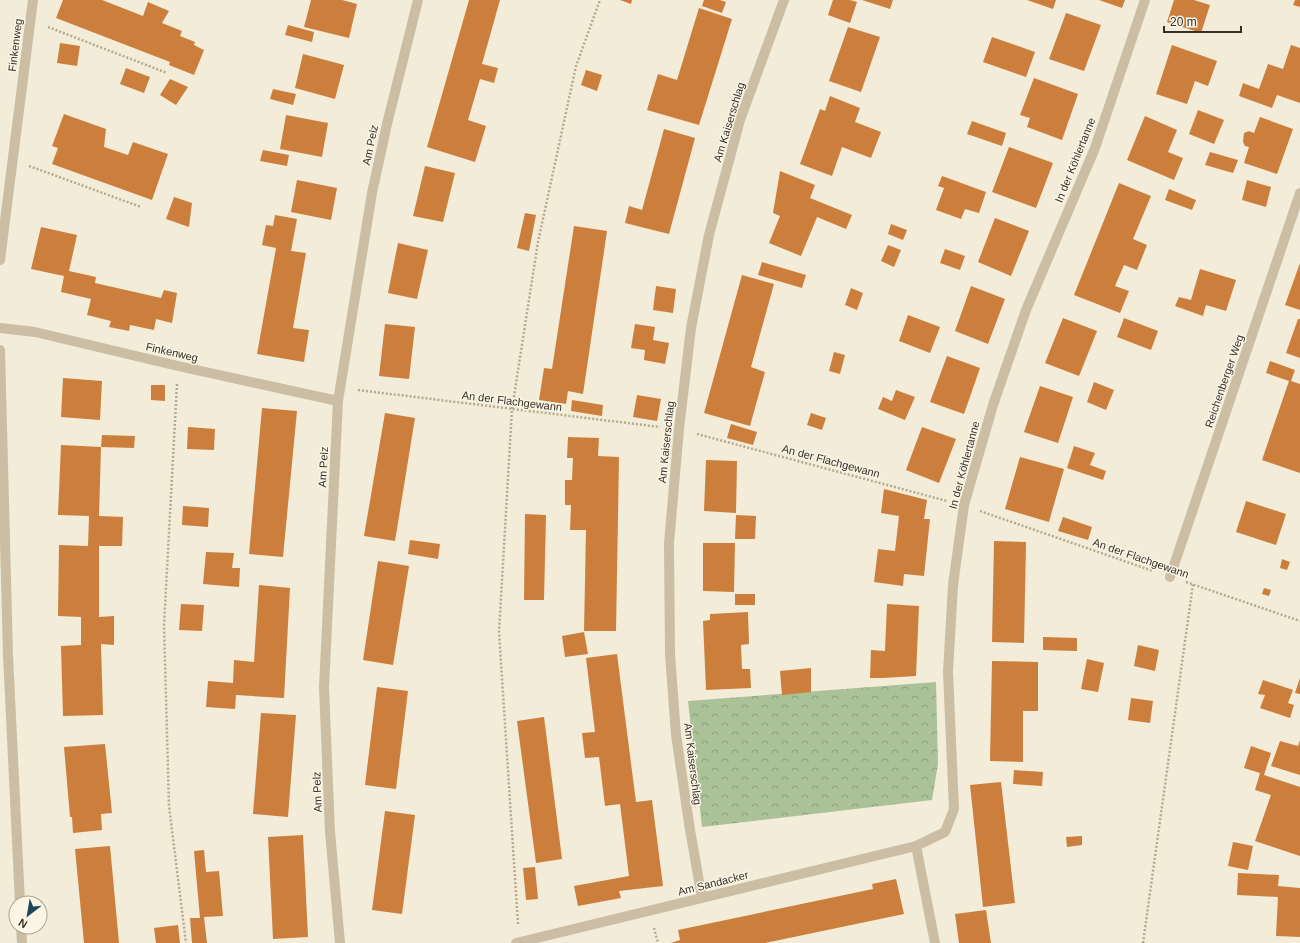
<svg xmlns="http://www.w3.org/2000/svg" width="1300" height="943" viewBox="0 0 1300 943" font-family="Helvetica,sans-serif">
  <defs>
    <pattern id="forest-crowns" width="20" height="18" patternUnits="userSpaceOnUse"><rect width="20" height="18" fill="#abc298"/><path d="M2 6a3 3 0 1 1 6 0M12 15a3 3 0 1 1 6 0" fill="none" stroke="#8c9e7c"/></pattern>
  </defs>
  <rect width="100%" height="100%" fill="#f3ecd8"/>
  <path fill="url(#forest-crowns)" d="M936,682l2,82 -6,36 -230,27 -14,-126z"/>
  <path fill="#cc7f3c" d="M63,0h39l41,16 5,-14 21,9 -7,12 20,8 -2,5 15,6 -1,3 10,5 -10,25 -25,-10 1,-3 -114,-44z
    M311,0h31l15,4 -8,34 -45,-11z
    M469,0h31l-18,64 16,4 -4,15 -14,-4 -12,41 18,6 -11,36 -48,-15z
    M620,0h12l-1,4z
    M704,0h16l6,2 -4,11 -20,-7z
    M833,0h17l7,2 -7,21 -22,-8z
    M862,0h31l-3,9z
    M1027,0h29l-3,9z
    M1099,0h26l-3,8z
    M1174,0h20l16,5 -9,28 -34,-11z
    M1295,0h5v7l-7,-2z
    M699,8l33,11 -33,106 -52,-15 11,-36 19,6z
    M1066,13l35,12 -17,46 -35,-12z
    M288,25l26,7 -2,10 -27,-7z
    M848,27l32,10 -19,55 -32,-11z
    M992,37l43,15 -9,25 -43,-15z
    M60,43l20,3 -3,20 -20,-3z
    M1172,45l45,16 -9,25 -13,-5 -8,23 -31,-10z
    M1291,45l9,3v55l-23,-8 -5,13 -33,-12 4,-13 16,6 9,-25 15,5z
    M303,54l41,11 -9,34 -40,-11z
    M126,68l24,9 -6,16 -24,-9z
    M586,70l16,5 -5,16 -16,-6z
    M1034,78l44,16 -16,46 -35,-13 3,-9 -10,-3z
    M170,79l18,8 -12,18 -16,-10z
    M273,89l23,5 -3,11 -23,-6z
    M830,96l30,12 -5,14 26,10 -10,26 -29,-11 -10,29 -32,-12 20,-55 5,2z
    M1198,110l26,10 -10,24 -25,-10z
    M64,114l42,15 -2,18 24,8 5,-13 35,12 -16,46 -100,-36 6,-16 -6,-2z
    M286,115l42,8 -6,34 -42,-8z
    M1145,116l32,14 -9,22 15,6 -9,22 -47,-20z
    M1260,117l33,12 -16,45 -33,-11 5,-16 -4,-1 -2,-4 1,-9 5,-2 5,2z
    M972,121l34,12 -4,13 -35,-12z
    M664,129l31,9 -26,96 -44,-11 4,-17 13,4z
    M1009,147l44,16 -17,45 -44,-16z
    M263,150l26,5 -2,11 -27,-5z
    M1210,152l28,8 -5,13 -28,-8z
    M425,166l30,7 -12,49 -30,-6z
    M780,171l35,14 -5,13 42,17 -6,14 -29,-12 -16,39 -32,-13 11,-27 -7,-3z
    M942,176l44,16 -7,21 -14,-4 -4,10 -25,-9 8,-22 -6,-2z
    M297,180l40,8 -6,32 -40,-8z
    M1247,180l24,7 -5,20 -24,-7z
    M1119,183l32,13 -18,43 14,6 -10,25 -13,-5 -9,21 14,5 -9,22 -46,-18z
    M1169,189l27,11 -4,10 -27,-10z
    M174,197l18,6 -3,24 -23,-8z
    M525,213l11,2 -7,36 -12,-3z
    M275,215l22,4 -6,32 15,2 -13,75 16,2 -5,32 -47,-8 19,-106 -14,-3 4,-20 7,1z
    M995,218l34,13 -18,45 -33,-14z
    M891,224l16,6 -4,10 -15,-6z
    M574,226l33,5 -24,163 -15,-3 -2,13 -27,-4 5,-32 8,1z
    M41,227l36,8 -8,36 27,6 -1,6 66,15 3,-8 13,3 -5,30 -16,-4 -2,11 -24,-5 -1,6 -20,-4 2,-6 -24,-6 4,-16 -30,-7 3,-16 -33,-7z
    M398,243l30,7 -11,49 -29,-6z
    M888,245l13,5 -7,17 -13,-6z
    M945,249l20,7 -5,14 -20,-7z
    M762,262l44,13 -4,13 -44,-13z
    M1300,263v47l-15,-5z
    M1200,269l36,11 -10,31 -20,-6 -3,11 -28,-10 4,-9 12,3z
    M742,275l32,9 -23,83 14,5 -15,54 -46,-13z
    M656,286l20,3 -3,24 -20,-3z
    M971,286l34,13 -17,45 -33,-13z
    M851,288l12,5 -6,17 -12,-5z
    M908,315l32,12 -10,26 -31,-12z
    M1063,318l34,13 -18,45 -34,-13z
    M1124,318l34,13 -7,19 -34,-13z
    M1298,319h2v39l-14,-5z
    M385,324l30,3 -6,52 -30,-3z
    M635,324l20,3 -2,13 16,3 -4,21 -21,-4 1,-10 -14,-2z
    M834,352l11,3 -5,19 -11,-3z
    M947,356l33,12 -16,46 -34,-12z
    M1270,361l25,9 -4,11 9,3v89l-38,-13 27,-79 -23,-8z
    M63,378l39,3 -2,39 -39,-3z
    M1094,382l20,8 -8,20 -19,-8z
    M151,385h14v16l-14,-1z
    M1040,386l33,11 -15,46 -34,-11z
    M896,390l19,7 -10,23 -27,-11 5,-12 9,4z
    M637,395l24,4 -4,22 -24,-4z
    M572,400l31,5 -1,11 -31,-5z
    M262,408l35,3 -14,146 -34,-3z
    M385,413l30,5 -20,123 -31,-5z
    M811,413l15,5 -4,12 -15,-5z
    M731,424l26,8 -4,13 -26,-7z
    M188,427l27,2 -1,21 -27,-1z
    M922,427l34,12 -17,44 -33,-13z
    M102,435l33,1 -1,12 -33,-1z
    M568,437l31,1 -1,18 21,1 -3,174h-32l2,-101h-16l1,-25h-6v-25h7l1,-22h-6z
    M61,445l40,2 -2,69 24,1 -1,29h-23v71l15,-1v29l-13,-1 2,71 -40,1 -2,-70 20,-1v-28l-23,-1 1,-71 29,1 1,-30 -31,-1z
    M1074,446l21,7 -5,12 16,6 -3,9 -36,-12z
    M1020,457l44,12 -15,53 -44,-13z
    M706,460l31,1 -1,52 -32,-2z
    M884,489l43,11 -3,19h6l-6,57 -20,-2 -1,12 -29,-4 4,-33 17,2 4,-35 -18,-3z
    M1246,501l40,13 -10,31 -40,-13z
    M183,506l26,2 -1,19 -26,-2z
    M525,514l21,1 -2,85h-20z
    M736,515l20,1 -1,23h-20z
    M1063,517l29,10 -4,13 -30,-9z
    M410,540l30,4 -2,15 -30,-5z
    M994,541l32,1 -2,101 -32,-1z
    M703,543h32l-1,49 -31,-1z
    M206,552l28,1 -2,15h8l-1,19 -36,-3z
    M1282,559l8,3 -3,8 -7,-2z
    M378,561l31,5 -16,99 -30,-5z
    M259,585l31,3 -6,110 -48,-3 -1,14 -29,-2 2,-26 25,2 1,-23 20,2z
    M1264,588l7,2 -2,6 -7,-2z
    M735,594h20v11h-20z
    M181,604l23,1 -2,26 -23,-1z
    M887,604l32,2 -3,70 -33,2h-13l1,-28 14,1z
    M748,612l1,32 -8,1 1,24h8l1,19 -45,2 -3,-69 7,-1v-6z
    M584,632l4,22 -23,3 -3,-21z
    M1043,637l34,1v13l-34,-1z
    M1138,645l21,5 -4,21 -21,-5z
    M617,654l19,148 16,-2 11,86 -44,5 2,7 -43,8 -4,-20 55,-10 -9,-72 -15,2 -6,-49 -14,1 -3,-25 13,-1 -9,-74z
    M1087,659l17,4 -6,29 -17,-3z
    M992,661l46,1v49h-15v51l-33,-1z
    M811,668v24l-29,3 -2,-24z
    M1300,678v16l-5,-1z
    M1263,680l30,10 -5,13 6,2 -4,13 -30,-10 5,-13 -7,-1z
    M377,687l31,4 -12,98 -31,-4z
    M1131,698l22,3 -3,22 -22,-3z
    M261,713l35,2 -8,102 -35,-3z
    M544,717l18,142 -26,4 -19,-142z
    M1300,740v35l-29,-9 9,-25 18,5z
    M105,744l7,69 -11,1 1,16 -29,3 -1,-16h-2l-6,-70z
    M1251,746l20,7 -7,22 36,12v69l-45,-15 16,-46 -16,-5 5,-17 -16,-5z
    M1014,770l29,2 -1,14 -29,-2z
    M1001,782l14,121 -32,4 -13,-122z
    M385,811l30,4 -13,99 -30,-4z
    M303,835l5,102 -35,2 -5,-102z
    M1082,836v9l-15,2 -1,-10z
    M1233,842l20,4 -5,24 -20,-4z
    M110,846l9,97h-35l-9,-94z
    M204,850l2,22 13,-1 4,45 -19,1 3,26h-15l-2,-25h10l-6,-67z
    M535,867l3,32 -12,1 -3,-32z
    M1238,873l41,2 -1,11 22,2v49l-24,-1 2,-39 -41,-2z
    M896,879l8,35 -139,29h-94l9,-3 -2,-10 195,-41 -1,-5z
    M986,910l5,33h-32l-4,-29z
    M178,925l2,18h-24l-2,-15z"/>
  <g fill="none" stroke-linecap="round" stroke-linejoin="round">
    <path stroke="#b7a98e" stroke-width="2.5" stroke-dasharray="2 2" stroke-linecap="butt" d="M48,27l119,46
      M29,166l112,41
      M177,384l-13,241 5,181 17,137
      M358,390l302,37
      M697,434l250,67
      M980,511l173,60
      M1186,582l114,39
      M518,924l-19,-292 13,-223 26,-167 38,-176 24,-66
      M654,928l4,15
      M1143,943l50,-359"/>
    <path stroke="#cbbea4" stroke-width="10" d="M0,260l33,-260
      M0,328l35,4 143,34 160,35
      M0,350l8,305 12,248
      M1170,577l130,-384
      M916,846l19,97
      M702,898l-12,-68 -14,-95 -6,-81 -1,-111 10,-114 12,-101 18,-93 31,-115 44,-120
      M21,927l1,16
      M340,943l-10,-111 -6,-145 14,-286 34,-208 15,-69 31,-124
      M516,943l400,-97 29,-14 9,-23 -6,-137 5,-87 11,-80 29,-100 33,-95 69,-162 50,-148"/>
  </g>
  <g text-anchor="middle" stroke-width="3" stroke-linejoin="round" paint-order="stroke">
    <g font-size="11" fill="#362f26" stroke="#faf5e5">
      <text transform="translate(15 45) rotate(-83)" y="4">Finkenweg</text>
      <text transform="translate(729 122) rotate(-73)" y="4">Am Kaiserschlag</text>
      <text transform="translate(370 145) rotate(-78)" y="4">Am Pelz</text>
      <text transform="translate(1075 160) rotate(-68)" y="4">In der Köhlertanne</text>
      <text transform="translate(172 352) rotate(13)" y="4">Finkenweg</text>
      <text transform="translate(1224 381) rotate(-71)" y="4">Reichenberger Weg</text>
      <text transform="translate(512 401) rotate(7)" y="4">An der Flachgewann</text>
      <text transform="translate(666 442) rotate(-84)" y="4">Am Kaiserschlag</text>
      <text transform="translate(831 461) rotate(15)" y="4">An der Flachgewann</text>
      <text transform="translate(964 465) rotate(-75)" y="4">In der Köhlertanne</text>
      <text transform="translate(323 467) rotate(-87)" y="4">Am Pelz</text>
      <text transform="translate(1141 558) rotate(19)" y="4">An der Flachgewann</text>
      <text transform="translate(693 764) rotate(83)" y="4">Am Kaiserschlag</text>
      <text transform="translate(317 792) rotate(-92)" y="4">Am Pelz</text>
      <text transform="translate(713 883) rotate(-14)" y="4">Am Sandacker</text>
    </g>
  </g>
  <g transform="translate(28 915) rotate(211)"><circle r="19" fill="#faf5e5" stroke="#aca699"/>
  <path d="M0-3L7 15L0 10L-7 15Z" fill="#194759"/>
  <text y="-6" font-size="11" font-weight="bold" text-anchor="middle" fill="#362f26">N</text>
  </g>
  <path d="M1164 26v6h77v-6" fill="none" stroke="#362f26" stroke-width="2"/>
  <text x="1170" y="26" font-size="12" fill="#362f26" stroke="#faf5e5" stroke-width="3" paint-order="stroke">20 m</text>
</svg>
